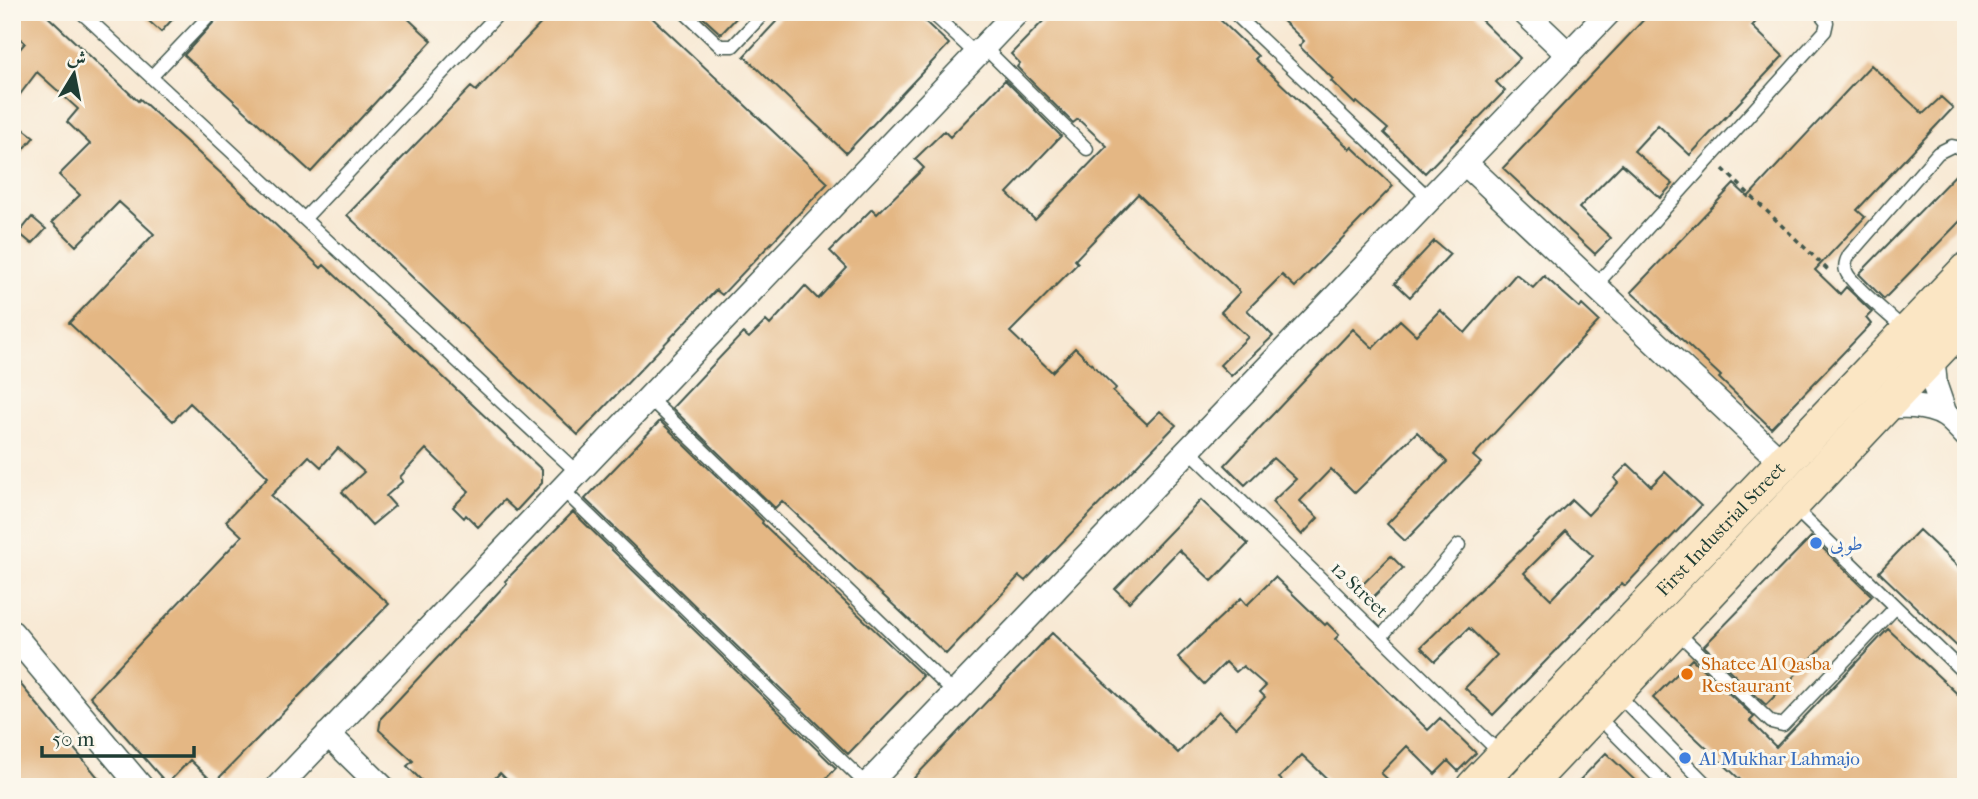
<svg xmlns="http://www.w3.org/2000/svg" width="1978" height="799" viewBox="0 0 1978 799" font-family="'IM FELL French Canon',Amiri,serif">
  <rect width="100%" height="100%" fill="#fbf7ec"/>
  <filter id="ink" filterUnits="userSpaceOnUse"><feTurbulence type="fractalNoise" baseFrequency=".0143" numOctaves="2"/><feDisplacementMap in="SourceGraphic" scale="14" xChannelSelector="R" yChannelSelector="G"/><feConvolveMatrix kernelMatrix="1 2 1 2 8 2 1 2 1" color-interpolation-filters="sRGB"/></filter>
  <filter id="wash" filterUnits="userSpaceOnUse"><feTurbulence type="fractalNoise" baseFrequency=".00686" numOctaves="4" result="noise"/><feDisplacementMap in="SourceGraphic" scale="28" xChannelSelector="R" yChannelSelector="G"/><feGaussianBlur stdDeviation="1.57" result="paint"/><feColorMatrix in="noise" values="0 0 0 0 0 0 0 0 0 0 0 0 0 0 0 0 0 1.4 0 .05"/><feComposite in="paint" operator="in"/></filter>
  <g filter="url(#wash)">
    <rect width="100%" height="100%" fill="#f8e9d4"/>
    <g id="blocks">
      <path fill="#e4b784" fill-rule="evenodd" d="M12,12h31l95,89 2,-2 86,79 95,90 3,-3 218,205v13l-26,28 -12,-11 -26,27 -12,-12 -2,3 -11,-11 16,-16 -43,-42 -26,28 3,4 -17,15 9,10 -23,19 -30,-33 22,-20 -26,-24 -17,19 -12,-11 -38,40 118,108 -175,179 -24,-23 -23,24 -77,-88 152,-160 -16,-15 42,-44 -78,-74 -17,18 -104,-98 85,-89 -35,-32 -43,44 -24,-24 28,-27 -21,-20 31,-31 -23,-22 11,-13 -41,-37 -25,33 1,-48 12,-14 -13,-12z
        M139,12h40l-18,20z
        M223,12h178l31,29 -121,131 -127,-117z
        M552,12h94l182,171 -106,112 -6,-5 -138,145 -231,-220 124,-128 5,4z
        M697,12h45l-21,22z
        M785,12h130l34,32 -103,109 -102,-97z
        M1052,12h160l46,44 -3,3 95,90 2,-2 41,39 -98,101 -13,-12 -35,35 26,26 -42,40 -11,-11 28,-28 -27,-25 19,-20 -102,-98 -63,66 3,3 -68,69 42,40 23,-24 41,40 -3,4 34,32 13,-13 16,14 -151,156 -6,-5 -73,78 -164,-153 -7,7 -103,-100 71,-75 6,5 17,-17 4,4 35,-39 13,13 29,-31 -17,-17 42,-42 5,5 47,-46 -9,-9 29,-28 6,6 55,-57 56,56 -54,57 28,27 72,-74 -29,-27 -5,4 -56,-56 3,-4 -9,-9z
        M1274,12h199l47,46 -24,24 9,9 -80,82 -41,-40 4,-4 -31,-27 -2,2 -24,-23 2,-2 -34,-33 5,-5z
        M1651,12h114l-13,14 31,30 -93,99 -32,-30 -24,26 39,33 -13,14 -38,-34 -43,44 32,30 -16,16 -92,-86z
        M1871,65l52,49 18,-17 12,11 -96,102 8,7 -50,53 25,24 6,-7 26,25 -6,6 5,6 -100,104 -52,-50 2,-2 -90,-84 103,-108 14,13z
        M12,120l22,17 -22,27z
        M1966,164v51l-82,84 -25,-25z
        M32,217l14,12 -14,15 -13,-11z
        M1434,241l16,13 -40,43 -15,-14z
        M1516,274l17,14 11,-12 36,32 2,-3 17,16 -126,135 8,7 -76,78 -18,-17 60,-62 -30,-30 -62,61 -24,-24 -31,32 18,17 -16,17 -30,-33 24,-23 -23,-21 -28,27 -20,-20 128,-136 20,19 27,-28 16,15 24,-25 25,23z
        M660,421l103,100 -1,2 161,153 -75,78 -263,-255z
        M1628,464l23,22 14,-14 36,34 -76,80 -3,-3 -129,132 -28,-27 32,-33 -28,-27 -34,33 -14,-14 151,-147 16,15 30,-32 -4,-5zM1566,531l27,25 -42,43 -27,-26z
        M1201,500l47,44 -36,37 -33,-31 -50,52 -14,-13z
        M573,512l263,256 -18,19h-304l-14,-14 -14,14h-58l-21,-21 6,-5 -34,-31 2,-12 126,-135 -2,-2z
        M1919,530l47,44v81l-87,-83z
        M1811,537l61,59 -106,109 -62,-59z
        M1391,556l12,12 -35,34 -11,-12z
        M1275,577l50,48 2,-2 12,12 -4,4 93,91 12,-12 36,35 -18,18 -10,-10 -13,13 -28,-28 -26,27 15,14h-60l-34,-32 -23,23 10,9h-366l-9,-9 138,-145 126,120 41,-42 17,17 29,-31 -5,-5 6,-6 -23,-20 -7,6 -10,-10 -22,22 -26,-27 63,-59 6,7z
        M1888,629l78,73v85h-218l-95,-89 39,-39 62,58 -4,4 26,26z
        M12,674l94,113h-94z
        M1606,753l36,34h-69z"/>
    </g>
  </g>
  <g filter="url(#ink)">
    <use href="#blocks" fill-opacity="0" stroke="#40574c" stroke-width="2"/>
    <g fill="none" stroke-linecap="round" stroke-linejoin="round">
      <g stroke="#40574c" stroke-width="15">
        <path id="service" d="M81,12l497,461
          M684,12l36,34h13l32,-34
          M931,12l46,43
          M1233,12l197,187
          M984,47l103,102
          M151,77l62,-65
          M304,219l196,-207
          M1595,286l230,-255 2,-9 -8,-10
          M1905,330c-12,-12 -55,-46 -59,-59 -2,-6 0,-11 3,-16l89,-102 14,-7 14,3
          M649,398l306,296
          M1189,450l313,305
          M562,489l305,296
          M1793,507l173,168
          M1676,631l95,91 12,3 113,-118
          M1381,637l78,-92
          M1616,693l93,94
          M1597,716l71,71"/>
      </g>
      <g stroke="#40574c" stroke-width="27">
        <path id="minor" d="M1524,12l45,43
          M1465,163l318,300
          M1932,354l3,32 10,29
          M1882,407c20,-2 44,-3 63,8 7,4 14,13 21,20
          M12,633l129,154
          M328,734l54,53
          M278,787l739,-775
          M865,787l744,-775"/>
      </g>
      <g stroke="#40574c" stroke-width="38">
        <g id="secondary">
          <path id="s1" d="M1474,787l492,-516"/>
          <path d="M1525,787l441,-467"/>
        </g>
      </g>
      <path stroke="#40574c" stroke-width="3.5" stroke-dasharray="5 5" stroke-linecap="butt" d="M1723,169l106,102"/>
      <use href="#service" stroke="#fff" stroke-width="12"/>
      <use href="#minor" stroke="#fff" stroke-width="24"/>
      <use href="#secondary" stroke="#fbe6c4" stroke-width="35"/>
    </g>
  </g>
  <g fill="#3f7fe0" stroke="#fbf7ec" stroke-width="2.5">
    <circle cx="1816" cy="543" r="7"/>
    <circle cx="1685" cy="758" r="7"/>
  </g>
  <circle fill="#e8710a" stroke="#fbf7ec" stroke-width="2.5" cx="1687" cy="674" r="7"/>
  <g text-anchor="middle" stroke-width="6" stroke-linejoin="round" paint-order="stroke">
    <g font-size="19" fill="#1f3d34" stroke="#fbf7ec">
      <text dy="7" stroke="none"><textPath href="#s1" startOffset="357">First Industrial Street</textPath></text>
      <text transform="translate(1360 589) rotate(44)" y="7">12 Street</text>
    </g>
    <g font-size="19" fill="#366cbe" stroke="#fbf7ec" text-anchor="start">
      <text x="1830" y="550">طوبى</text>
      <text x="1699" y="765">Al Mukhar Lahmajo</text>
    </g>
    <g font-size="19" fill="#c56008" stroke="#fbf7ec" text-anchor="start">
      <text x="1701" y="670">Shatee Al Qasba<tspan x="1701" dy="22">Restaurant</tspan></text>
    </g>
  </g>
  <rect width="1978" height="799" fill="none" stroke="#fbf7ec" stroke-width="42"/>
  <g transform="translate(74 74) rotate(10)" stroke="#fbf7ec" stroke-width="5" paint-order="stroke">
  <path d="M0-5L12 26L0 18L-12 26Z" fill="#1f3d34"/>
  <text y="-10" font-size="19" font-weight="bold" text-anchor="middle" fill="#1f3d34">ش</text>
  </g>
  <path d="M42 746v10h152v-10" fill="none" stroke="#1f3d34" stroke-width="3.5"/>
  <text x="52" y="746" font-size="21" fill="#1f3d34" stroke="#fbf7ec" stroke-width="5" paint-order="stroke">50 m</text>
</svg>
